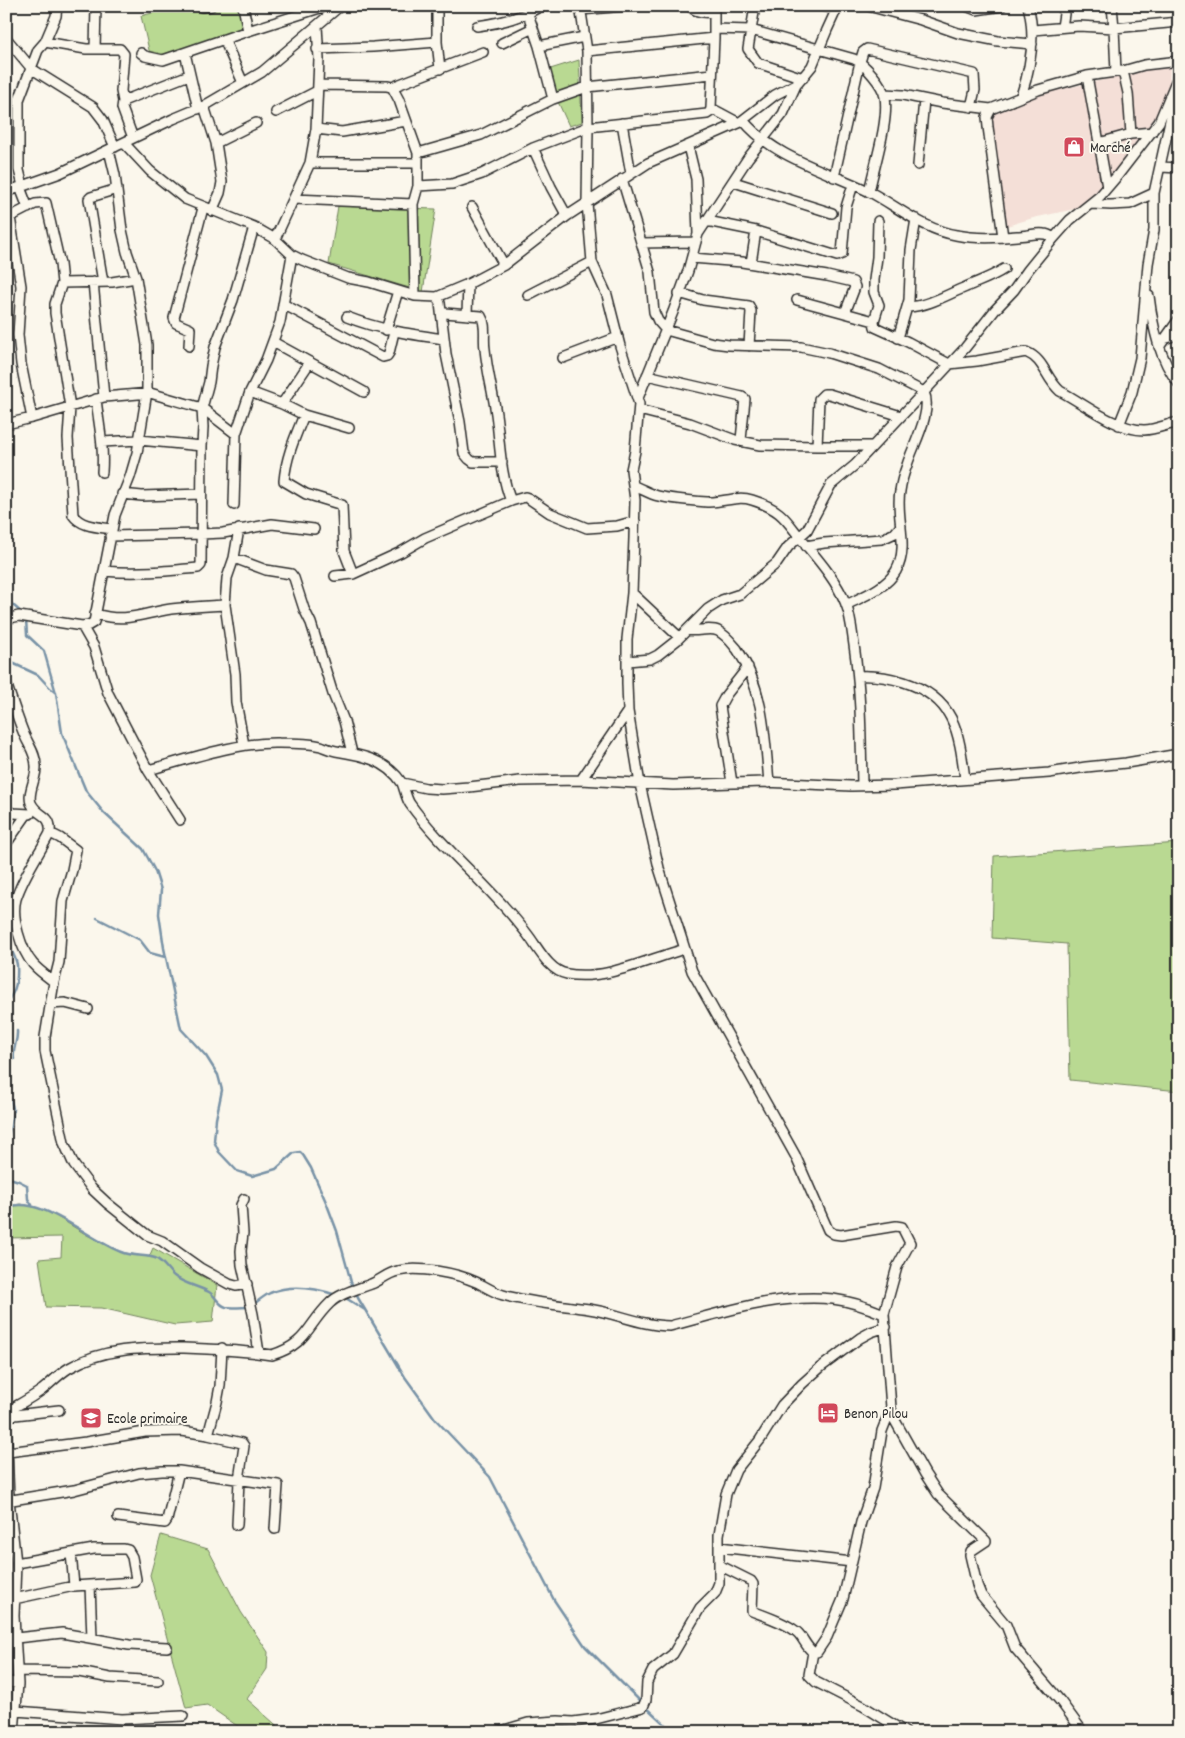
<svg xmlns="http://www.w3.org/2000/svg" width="1185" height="1738" viewBox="0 0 1185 1738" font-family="Dekko,sans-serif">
  <rect width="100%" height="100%" fill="#fbf7ec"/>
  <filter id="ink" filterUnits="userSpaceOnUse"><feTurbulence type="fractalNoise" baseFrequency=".02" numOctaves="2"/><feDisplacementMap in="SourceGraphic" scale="10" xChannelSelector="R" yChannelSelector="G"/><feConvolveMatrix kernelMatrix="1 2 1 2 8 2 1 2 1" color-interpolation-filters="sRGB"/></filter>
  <g filter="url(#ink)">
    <path fill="#f4dfd7" d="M1170,65l-1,25 -10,32 -70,84 -56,12 -26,8 -20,-120z"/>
    <path fill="#b9d992" stroke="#72825e" d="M178,6h70l5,21 -101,36 -11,-47z
      M579,60l3,62 -13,4 -25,-55z
      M338,206l98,3 -13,83 -94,-28z
      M1179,843v248l-109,-11 -3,-136 -75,-6 2,-82z
      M20,1204l12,2 17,6 38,23 33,17 29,5 4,-9 64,37 -4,37 -38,3 -74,-17 -55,-1 -7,-48 22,-2 1,-20 -56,1v-30l8,-3z
      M161,1535l47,14 33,63 27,40 -1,17 -20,30 37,33h-38l-39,-27 -21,3 -36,-133z"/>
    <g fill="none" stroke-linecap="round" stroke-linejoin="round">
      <path stroke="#7892a6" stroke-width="2.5" d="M6,599l16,14
        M26,619l1,16 17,16 12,42 6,40 24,58 18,22 39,36 12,22 6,19 -2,24 5,34 17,81 25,27 12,19 4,15 -6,29 -2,22 5,11 18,19 15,5 24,-7 18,-16 6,-1 3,3 8,13 15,34 11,29 14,51 7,16 47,79 31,43 54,57 64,123 31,46 56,56
        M6,660l32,15 12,13 6,5
        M6,916c9,12 0,16 3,26 1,8 7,15 8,23 1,14 -1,28 -11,37
        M97,918l43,22 10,13 15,4
        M6,1062c3,10 2,17 2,28 0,6 4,12 5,19 1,6 -5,27 -7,35
        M6,1062l8,-3c-2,-10 4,-18 3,-28
        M6,1177l13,4 8,4 1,14 4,6
        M6,1208c33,-15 83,32 115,44 11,5 23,2 34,6 8,3 13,13 19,18 10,8 24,10 35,16 7,4 9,13 17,15 6,1 17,0 23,0
        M344,1297l21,13
        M254,1304c5,-4 10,-8 16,-11 21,-9 45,-5 66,2
        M645,1706l28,26"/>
      <g stroke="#2b2b2b" stroke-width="12">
        <path id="minor" d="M243,6l5,25
          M437,6v36l3,27
          M580,6l7,45 1,76 -1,76 5,59 15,33 13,51 19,58 -4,47 -4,19 4,30 -1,38 -2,55 -5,46v44l1,28 12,73 19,84 33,103 103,184 33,75 6,4 7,1 55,-9 6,1 8,16 -13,24 -13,47
          M690,6c6,7 16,6 24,7
          M755,6l-7,43 10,14 45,15
          M822,6l15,3
          M868,6l53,14 37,13 40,8 34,3
          M966,6l10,4 26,-4
          M1112,6l2,22 2,44
          M202,7l9,-1
          M581,10l43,-4
          M528,14l11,32 14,53
          M477,26c23,-3 44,-8 64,-20
          M1062,27l2,-13 -1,-8
          M715,29l36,1 103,29c11,5 29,26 31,38 4,25 -11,69 -16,95
          M1033,30l46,-4 35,2 65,-6
          M6,38l26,31 61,38 10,13 12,27
          M224,39l19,44
          M45,42l11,-26 1,-10
          M502,43l31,-15
          M539,46l45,-9
          M95,49l1,-43
          M317,49l56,-2 64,-5
          M587,51l127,-13v-32
          M141,53l4,3 18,4 85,-29 78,-25
          M185,53l13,56
          M1123,71l5,22 3,41 21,-2
          M1087,76l20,111
          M318,85l69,1 5,1 7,13 19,53v33l-5,18 2,92
          M392,87l91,-35
          M884,94l19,1 39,8 49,6
          M1021,96c10,-29 15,-60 7,-90
          M204,106l12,37 40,-20
          M711,108l28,15
          M276,112l41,-21
          M743,120c31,38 82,50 125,71 29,15 56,39 88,44 20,4 41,3 61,1 9,0 18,-3 27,-2 4,0 7,2 10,4
          M622,123l9,51
          M316,129l26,3 64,-11
          M133,138l-11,-30 1,-7 66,-26
          M124,143l26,28 35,28 69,28 21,12 17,16 10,5 46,18 21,4 46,14 22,1 31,-13 36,-19 63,-49 81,-53 91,-40 36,-28 23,-12 14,-17 15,-36 11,-24
          M1099,143l32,-9
          M688,146l8,33 2,55
          M533,148l18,39 16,29
          M418,153l63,-18 72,-36 34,-12 125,-13
          M310,163h108
          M918,165l6,-65
          M1161,167l18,1
          M834,177l26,-115 3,-10 4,-3 107,25 1,16 -4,17
          M622,179l28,93 4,40 4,9 8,9 47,13 16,2 72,2 28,6 50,16 45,23c9,20 -11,53 -17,73 -3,8 -6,18 -7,26 -5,26 10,55 -4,80 -10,17 -32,25 -50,34
          M734,182l98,31
          M23,186l-4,-16v-70l19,-50 7,-8 41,7h34l4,5 -3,37 2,10
          M418,186l34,-2 30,-10 51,-26 55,-21 119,-13 3,-2 1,-4 3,-70
          M20,187l8,21
          M6,192l54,-19 113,-54 31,-13 58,-34 78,-66
          M294,199l119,5
          M1091,204l20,1 19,-1 24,-11
          M472,207l32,58
          M212,211l8,-18 2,-11 -6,-39
          M10,217l11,69 -3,49 3,29 11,54
          M6,219l29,-15 11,-1 14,61 2,19 50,-1 24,-4
          M707,221l49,10 81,25 5,-2 4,-47 7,-22
          M878,221l-1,36 -3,23v12l5,13 -5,16 1,6 33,15 41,22 28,-3 49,-9c19,8 19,26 34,39 25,13 56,39 84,39 11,0 24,-6 35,-8
          M1003,237l-15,-110 -1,-10 4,-8 47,-19 49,-14 36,-5 21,-6 35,-4
          M275,239l35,-76 6,-34 3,-70 -2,-33
          M641,243l55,-1
          M692,258l50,4 85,14 26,6 2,5 -10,26
          M751,263l5,-32
          M93,282l11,115
          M103,282l-14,-83 2,-2 26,-8
          M62,283l-7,21v9l15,94 -2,31 5,77c8,12 26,12 39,14
          M679,293l24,7 46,6 2,5 -2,35
          M528,295l64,-33
          M1149,296c4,32 10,63 30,88
          M437,297l3,6 6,51 14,68 4,31 5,6 4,3h29
          M797,300l77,21
          M283,304l100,53 4,-1 2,-3 5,-21
          M908,307c21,-1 38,-12 58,-20 13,-6 26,-10 38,-18
          M467,314l1,-30
          M347,317c33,13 62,17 97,22
          M386,330l12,-39
          M898,338l11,-38 2,-50 5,-31
          M1164,339l15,-5
          M273,342l91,50
          M189,346l1,-17 -14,-6 -2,-5 29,-110
          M1159,347l20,-28
          M563,358l55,-21
          M647,375l95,22 3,2 -4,41
          M250,392l32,12 22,11 45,13
          M638,398l35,-86 15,-41 10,-37 50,-76 35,-44 14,-31
          M96,399c3,27 8,46 6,73
          M282,404l28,-42
          M639,410l51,13 45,17 25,5 57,1
          M304,415c-9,22 -18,42 -20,66l22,13 36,11 2,46 9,23
          M6,424l26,-6 72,-21 46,-4 52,15 34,26 -2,71
          M1119,425l13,-33 8,-34 8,-94 6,-34v-37l21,-95
          M236,434l14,-42 16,-32 14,-38 12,-67
          M102,442l37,-2 63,6
          M872,446h-55l2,-47 5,-5h5l72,22
          M634,486c8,3 16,8 24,10 13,3 36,5 49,6 16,1 29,-7 45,-2 32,10 34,21 54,45 15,18 31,37 40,59 5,13 6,28 8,41 7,47 7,93 8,140
          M122,494l20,2 59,-2
          M511,501l14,-4 3,1 22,15 37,15 30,-2 18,-5
          M239,529l-5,29 -7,20 -2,27 10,69 1,28 8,43
          M110,536l91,-2 22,-1 49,-9 42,5
          M806,546l18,-3 58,-4 13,-6 6,-7
          M234,558l32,12 25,4 3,4 10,31 7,14 22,71 11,27 8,32
          M104,571c32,3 63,0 94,-3l3,-3 1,-119 1,-19 -1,-19 7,-26 2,-16 4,-19 18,-47 21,-73
          M335,576l18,-2 48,-22 24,-14 86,-37c-11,-27 -11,-59 -15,-87 -3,-22 -9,-43 -11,-65 -2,-11 2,-24 -4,-33l-36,-3 -3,1
          M632,593l47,44
          M95,614c32,9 45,0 76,-5 18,-2 36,-3 54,-4
          M6,619l13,-3 63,10 7,-1 5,-3 21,-107 15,-38 7,-24 10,-61v-47l-11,-67 -9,-26 -5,-22 -7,-55 -6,-25
          M82,626l12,21 14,46 40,77 32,50
          M687,630c10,2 24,-3 31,1 8,4 13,11 19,18 27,39 28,89 32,134
          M627,661l23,-2 8,-4 19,-15 31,-31 14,-9 18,-6 37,-31 11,-16 19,-17 24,-45 24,-20 69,-73 41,-44 30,-38 19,-20 14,-20 26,-32 16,-18 30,-24 18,-21 41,-53 20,-48
          M858,676c17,-1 30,1 46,6 51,16 55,50 61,97
          M6,683c6,17 11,34 18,51 4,10 12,20 12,32 1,12 -9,26 -5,37 7,15 21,10 19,30 -11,21 -27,43 -34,66 -5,18 5,51 17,65 6,7 14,12 21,18l-9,55v14l19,92 10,22 18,24 15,14 40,32 15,6 38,27 29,16 7,2 11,-2
          M148,770c42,-11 87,-28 131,-27 13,0 30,0 42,3 5,2 9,4 15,5 26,4 51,9 66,32l24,5 16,1 27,-2 51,-6 61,-1 92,5 91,-3 87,4 44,-1 154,-12 37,-6 40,-4 53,-9
          M581,780l47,-69
          M402,783c3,7 4,15 8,21 34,47 83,84 118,131 10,13 21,36 39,39 38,7 81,-15 118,-25
          M732,783l-12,-77 6,-11 22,-28
          M6,810l7,3 17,1
          M50,833l10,5 16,12 -4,20 -9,31 -4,61 -5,20
          M6,844l21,-30
          M50,1004l15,-1 23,6
          M244,1199l-3,6 2,28 -2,18 1,14 11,49 6,39
          M6,1412c12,-7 25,-14 36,-22 9,-7 17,-16 27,-22 35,-21 76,-20 115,-20 31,1 57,2 88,7 36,-11 35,-30 58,-52 10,-10 28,-14 41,-19 9,-3 16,-11 27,-13 21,-5 58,2 78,11 9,4 17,10 27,13 28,8 58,10 86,14 27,4 54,17 81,17 51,-13 109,-33 163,-27 17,2 34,8 51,15l7,94 2,9 32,57 13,20 48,47 -15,10 -1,4 7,30 4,10 25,30 9,23 46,54 22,30
          M6,1416l53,-6
          M6,1421l3,79 7,63 -2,53 4,68 -4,48
          M208,1435l34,8 2,3 -5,34 -2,45
          M8,1452l78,-10 59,-10 37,-1 26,4 9,-33 3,-16 2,-38
          M6,1501l68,-11 65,-17 23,-2h17l99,14 -3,44
          M118,1517l47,6 2,-3 12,-49
          M719,1547l133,15
          M71,1553l3,33
          M719,1565l32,16 2,3 -1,27c13,5 37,13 46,22 6,6 8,14 15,19
          M90,1585l2,53
          M14,1599l60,-13 61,-4 1,-3 -4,-22 -4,-7 -4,-1h-30l-78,14
          M16,1638l46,-5 67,12 38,2
          M813,1652h4l10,-15 16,-38 18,-77 12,-34 9,-57 9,-23
          M813,1652l-4,23 7,7 47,24 42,26
          M18,1671l61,1 31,6 48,3
          M6,1681l12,3
          M16,1711l106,8 61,-3
          M498,1732l30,-9 30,-2 15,1 23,-3 47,-12 3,-7 1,-18 6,-12 20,-16 27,-46 15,-15 4,-10v-48l7,-41 10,-24 24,-30 22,-35 20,-21 19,-17 39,-29 11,-6 15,-5"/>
      </g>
      <use href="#minor" stroke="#fbf7ec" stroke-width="9"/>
    </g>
  </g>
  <defs>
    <g id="shop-square" transform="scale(1.125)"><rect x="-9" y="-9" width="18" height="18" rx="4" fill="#d1495b" stroke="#fbf7ec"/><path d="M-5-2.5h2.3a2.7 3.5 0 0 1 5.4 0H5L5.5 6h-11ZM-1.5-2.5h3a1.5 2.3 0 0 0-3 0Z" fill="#fff"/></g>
    <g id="hotel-square" transform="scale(1.125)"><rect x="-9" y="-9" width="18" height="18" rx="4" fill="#d1495b" stroke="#fbf7ec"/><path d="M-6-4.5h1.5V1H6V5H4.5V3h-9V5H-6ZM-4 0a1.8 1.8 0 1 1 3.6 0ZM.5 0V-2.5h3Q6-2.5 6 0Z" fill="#fff"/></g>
    <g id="school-square" transform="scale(1.125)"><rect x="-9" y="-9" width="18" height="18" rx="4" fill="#d1495b" stroke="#fbf7ec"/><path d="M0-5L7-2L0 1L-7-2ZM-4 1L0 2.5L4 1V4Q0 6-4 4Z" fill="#fff"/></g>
  </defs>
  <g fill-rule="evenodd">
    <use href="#shop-square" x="1074" y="147"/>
    <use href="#hotel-square" x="828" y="1413"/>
    <use href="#school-square" x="91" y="1418"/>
  </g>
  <g text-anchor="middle" stroke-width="4" stroke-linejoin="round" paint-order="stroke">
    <g font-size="15" fill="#2b2b2b" stroke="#fbf7ec" text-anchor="start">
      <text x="1090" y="152">Marché</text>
      <text x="844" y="1418">Benon Pilou</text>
      <text x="107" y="1423">Ecole primaire</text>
    </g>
  </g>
  <rect width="1185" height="1738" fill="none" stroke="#fbf7ec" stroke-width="25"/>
  <rect x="12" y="12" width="1160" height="1713" fill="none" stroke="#2b2b2b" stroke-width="2" filter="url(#ink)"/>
</svg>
